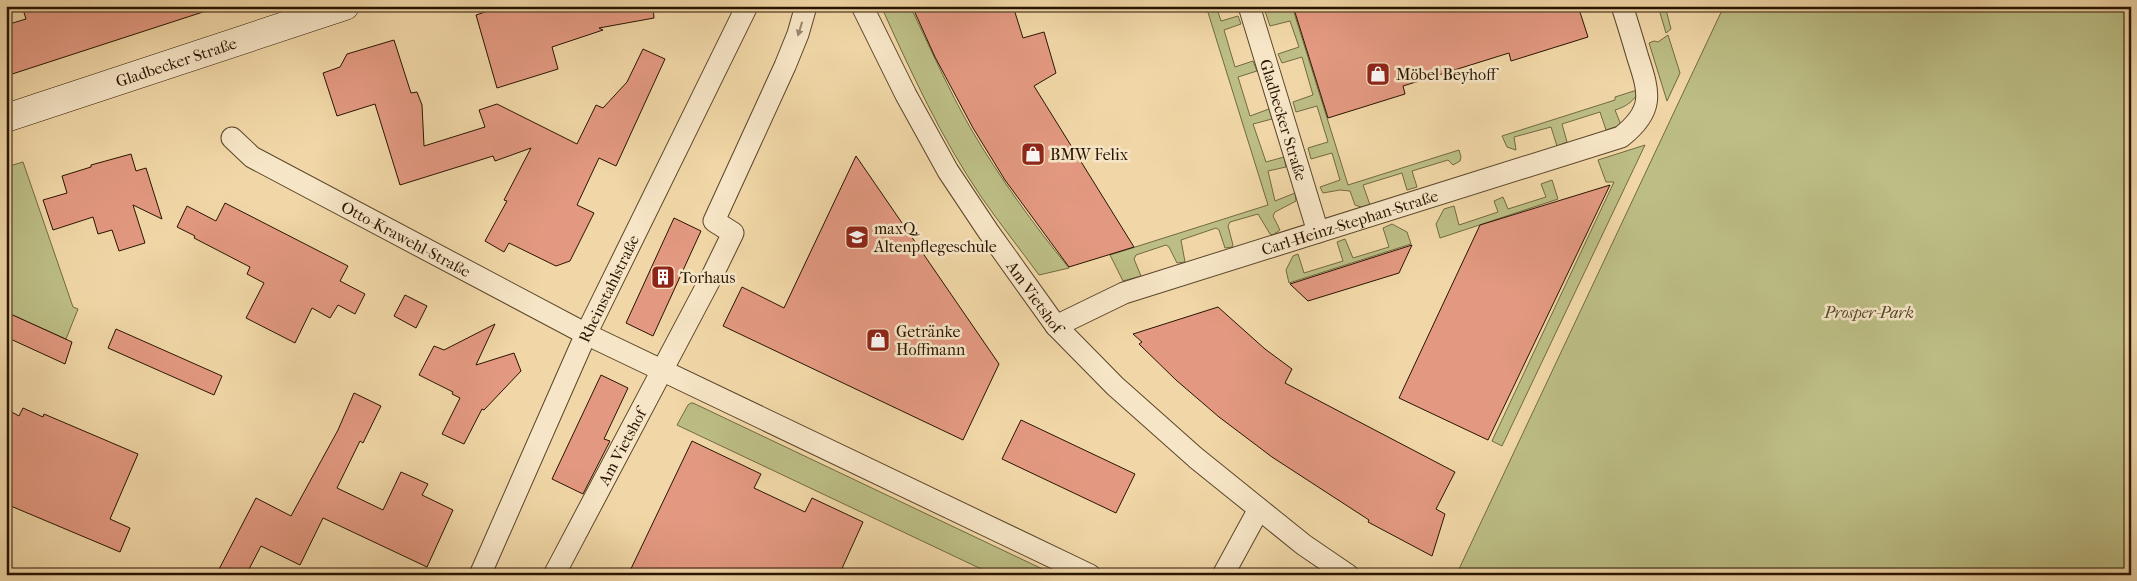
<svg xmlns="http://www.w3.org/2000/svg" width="2137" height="581" viewBox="0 0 2137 581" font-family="'IM FELL French Canon',serif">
  <rect width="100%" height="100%" fill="#f1d7a7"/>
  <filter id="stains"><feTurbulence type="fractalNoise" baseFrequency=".004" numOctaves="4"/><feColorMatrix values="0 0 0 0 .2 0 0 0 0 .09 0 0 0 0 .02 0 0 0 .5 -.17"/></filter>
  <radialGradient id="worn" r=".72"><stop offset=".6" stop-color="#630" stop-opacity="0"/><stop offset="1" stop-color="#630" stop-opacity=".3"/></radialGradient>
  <path fill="#bcbe85" stroke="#726942" d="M881,6h29c20,41 38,83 61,123 29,49 62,95 98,139l-30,7c-19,-26 -39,-51 -57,-77 -41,-60 -71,-126 -101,-192z
    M1206,6h10l5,15 17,-5 3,8 -17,6 11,37 18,-6 4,10 -19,6 12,39 19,-7 3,10 -19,5 13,38 18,-5 2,10 -18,4 7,30 20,-8 1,8 -21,11 -2,4 7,14 -7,5 -3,-1 -12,-20 -28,8 -2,4 5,19 -1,2 -7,1 -6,-18 -3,-2 -35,12 4,22 -8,1 -8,-16 -3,-2 -30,10 -2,4 7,17 -18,5 -13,-26 158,-50z
    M1269,6h23l56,179 111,-35 2,7 -1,4 -7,4 -5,-5 -36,11 5,16 -10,3 -5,-17 -39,12 7,20 -9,2 -6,-2 -5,-14 -10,-1 -17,3 -3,-6 20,-7 -8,-27 -21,6 -3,-11 20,-6 -11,-36 -21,6 -3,-10 20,-7 -11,-38 -20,6 -4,-9 21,-7 -9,-26 -20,5 -6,-18z
    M1658,6h7l6,23 -5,4z
    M1724,6h407v569h-657l-15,-6z
    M1668,35l12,38 -13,28 -18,-58 5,-2 4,1z
    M1637,90v5c-6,8 -12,12 -22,15l6,15 -15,5 -6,-18 -38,12 5,18 -10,4 -6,-19 -37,10 2,13 -9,-3 -5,-11 113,-36v-3z
    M1645,145l-143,301 -10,-5 122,-259h-8l-8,-22z
    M23,162l50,145 5,2 -12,30 -60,-27v-145z
    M1552,180l6,19 -118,39 -4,-14 8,-15 10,-3 5,19 39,-13 -4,-11 9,-4 5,12 38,-12 -5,-13z
    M1392,224l15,8 4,12 -122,39 -3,-13 7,-14 5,-2 6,19 39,-12 -6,-19 8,-3 8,19 36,-11 -6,-19z
    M691,403h2l362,172h-61l-317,-150 11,-20z"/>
  <path fill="#e39981" stroke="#281400" d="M22,6h183l1,5 -200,65v-51l20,-6z
    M503,6h150l1,12 -55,10 4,2 -51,17 6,22 -61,19 -21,-73z
    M912,6h101l10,32 21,-6 12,41 -22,13 100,161 -65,20 -64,-87 -32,-52 -38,-71z
    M1293,6h285l10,31 -77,24 -2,-8 -106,33 2,8 -77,24z
    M394,40l17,53 6,-1 5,13 2,41 61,-19 -6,-17 18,-6 80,40 19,-39 7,3 24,-26 16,-33 22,10 -49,107 -17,-8 -22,47 17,8 -24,48 -14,5 -47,-23 -5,9 -19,-11 22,-40 -3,-1 27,-52 -36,13 -2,-5 -93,29 -25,-81 -38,12 -14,-43 17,-6 7,-13z
    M131,154l5,17 10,-3 16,51 -29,-14 12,38 -26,8 -7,-21 -14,4 -5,-17 -40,13 -10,-30 24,-7 -5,-17 29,-9v-2z
    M856,156l143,208 -36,76 -240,-114 19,-39 42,21z
    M1610,185l-122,255 -89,-42 81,-173z
    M225,203l123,63 -8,15 25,13 -10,20 -17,-9 -8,13 -18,-10 -17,35 -49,-25 18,-35 -17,-9 3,-7 -56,-29 1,-2 -18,-9 10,-21 29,15z
    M674,218l27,13 -48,105 -27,-13z
    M1412,245l-13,28 -91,28 -18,-17z
    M405,295l22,11 -11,22 -22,-12z
    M1218,307l47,42 27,20 -7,14 170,89 -19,37 9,5 -13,42 -64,-34 1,-2 -97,-63 -53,-40 -43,-37 -37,-36 3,-2 -9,-8z
    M6,312l66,30 -7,22 -59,-27z
    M495,324l-19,41 38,-12 7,18 -37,39 -2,-1 -18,35 -22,-10 18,-36 -8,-4 1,-2 -34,-17 15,-29 10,4z
    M116,329l106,47 -8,19 -106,-47z
    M601,375l27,13 -24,51 6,2 -27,53 -31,-15z
    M354,393l27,13 -18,37 -3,-2 -23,47 46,22 18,-38 27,12 -6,11 31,15 -26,57 -104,-49 -23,47 -39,-19 -15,29h-30l40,-77 35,18 47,-86z
    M23,408l20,9 1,-3 94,40 -28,65 20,9 -10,24 -114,-48v-95l13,7z
    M1021,420l114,54 -19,39 -114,-54z
    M692,441l69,33 -7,14 51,24 7,-14 51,24 -24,53h-211z"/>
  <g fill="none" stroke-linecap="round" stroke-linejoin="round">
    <g stroke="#5a452a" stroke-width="23">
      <g id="minor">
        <path id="s1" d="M862,6l44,89 42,76 40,60 68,95 59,60 81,72 108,87 44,30"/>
        <path id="s2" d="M1249,6l69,226"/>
        <path id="s3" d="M232,138l20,19 334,177 504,241"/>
        <path id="s4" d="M1056,326l68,-33 497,-156c33,-26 29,-43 17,-79 -5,-17 -10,-34 -16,-52"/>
        <path id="s5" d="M480,575l106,-241 161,-328"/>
        <path id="s6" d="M554,575l159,-301 20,-41 -19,-12 71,-155 13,-32 8,-28"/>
        <path d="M1223,575l36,-66"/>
      </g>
    </g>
    <g stroke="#281400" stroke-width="29">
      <g id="secondary">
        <path id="s7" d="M6,118l339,-112"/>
      </g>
    </g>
    <use href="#minor" stroke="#f6e5c6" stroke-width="21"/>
    <use href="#secondary" stroke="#f6e5c6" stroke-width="28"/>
  </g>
  <defs><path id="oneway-solid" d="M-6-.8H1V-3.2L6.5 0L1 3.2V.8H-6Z" transform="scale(1.25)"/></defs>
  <use fill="#99876d" href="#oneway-solid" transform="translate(800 29) rotate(107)"/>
  <defs>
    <g id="shop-square" transform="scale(1.25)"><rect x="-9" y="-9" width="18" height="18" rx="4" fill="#8f2418" stroke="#f6e5c6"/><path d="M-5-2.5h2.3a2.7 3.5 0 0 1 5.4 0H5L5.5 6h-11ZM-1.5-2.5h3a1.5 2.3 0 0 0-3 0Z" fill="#fff"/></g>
    <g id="school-square" transform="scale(1.25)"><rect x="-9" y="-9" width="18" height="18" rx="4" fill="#8f2418" stroke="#f6e5c6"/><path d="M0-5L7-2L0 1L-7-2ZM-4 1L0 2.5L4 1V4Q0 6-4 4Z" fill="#fff"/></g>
    <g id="building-square" transform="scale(1.25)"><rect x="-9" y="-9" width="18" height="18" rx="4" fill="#8f2418" stroke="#f6e5c6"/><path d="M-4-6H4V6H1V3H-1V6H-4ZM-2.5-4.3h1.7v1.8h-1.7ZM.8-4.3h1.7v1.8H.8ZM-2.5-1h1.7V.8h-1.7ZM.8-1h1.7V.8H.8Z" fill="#fff"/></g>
  </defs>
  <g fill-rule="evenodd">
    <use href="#shop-square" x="1378" y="74"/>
    <use href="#shop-square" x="1033" y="154"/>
    <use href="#school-square" x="857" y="237"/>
    <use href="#building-square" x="663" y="277"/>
    <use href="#shop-square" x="878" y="340"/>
  </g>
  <g text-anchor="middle" stroke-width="5" stroke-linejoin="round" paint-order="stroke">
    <g font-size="16" fill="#281400" stroke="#f6e5c6">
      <text dy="6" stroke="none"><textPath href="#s7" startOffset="179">Gladbecker Straße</textPath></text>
      <text dy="6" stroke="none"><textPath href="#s2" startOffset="119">Gladbecker Straße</textPath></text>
      <text dy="6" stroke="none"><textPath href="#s4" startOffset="312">Carl-Heinz-Stephan-Straße</textPath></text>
      <text dy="6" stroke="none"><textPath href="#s3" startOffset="202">Otto-Krawehl-Straße</textPath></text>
      <text dy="6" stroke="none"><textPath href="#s5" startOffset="314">Rheinstahlstraße</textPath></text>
      <text dy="6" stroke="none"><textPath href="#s1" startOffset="339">Am Vietshof</textPath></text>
      <text dy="6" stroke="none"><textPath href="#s6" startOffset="145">Am Vietshof</textPath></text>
    </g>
    <g font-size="16" fill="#281400" stroke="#f6e5c6" text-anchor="start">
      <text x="1396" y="80">Möbel Beyhoff</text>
      <text x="1050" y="160">BMW Felix</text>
      <text x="874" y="234">maxQ.<tspan x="874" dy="18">Altenpflegeschule</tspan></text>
      <text x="680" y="283">Torhaus</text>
      <text x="896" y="337">Getränke<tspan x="896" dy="18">Hoffmann</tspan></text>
    </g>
    <g font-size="16" font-style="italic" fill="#544728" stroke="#f6e5c6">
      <text x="1869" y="318">Prosper-Park</text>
    </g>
  </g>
  <rect width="2137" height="581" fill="none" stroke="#f1d7a7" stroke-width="25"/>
  <rect x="8" y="8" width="2122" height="566" fill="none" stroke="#281400" stroke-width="2.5"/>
  <rect x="12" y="12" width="2112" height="556" fill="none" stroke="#281400"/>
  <rect width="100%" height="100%" filter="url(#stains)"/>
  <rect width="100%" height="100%" fill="url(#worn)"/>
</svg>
